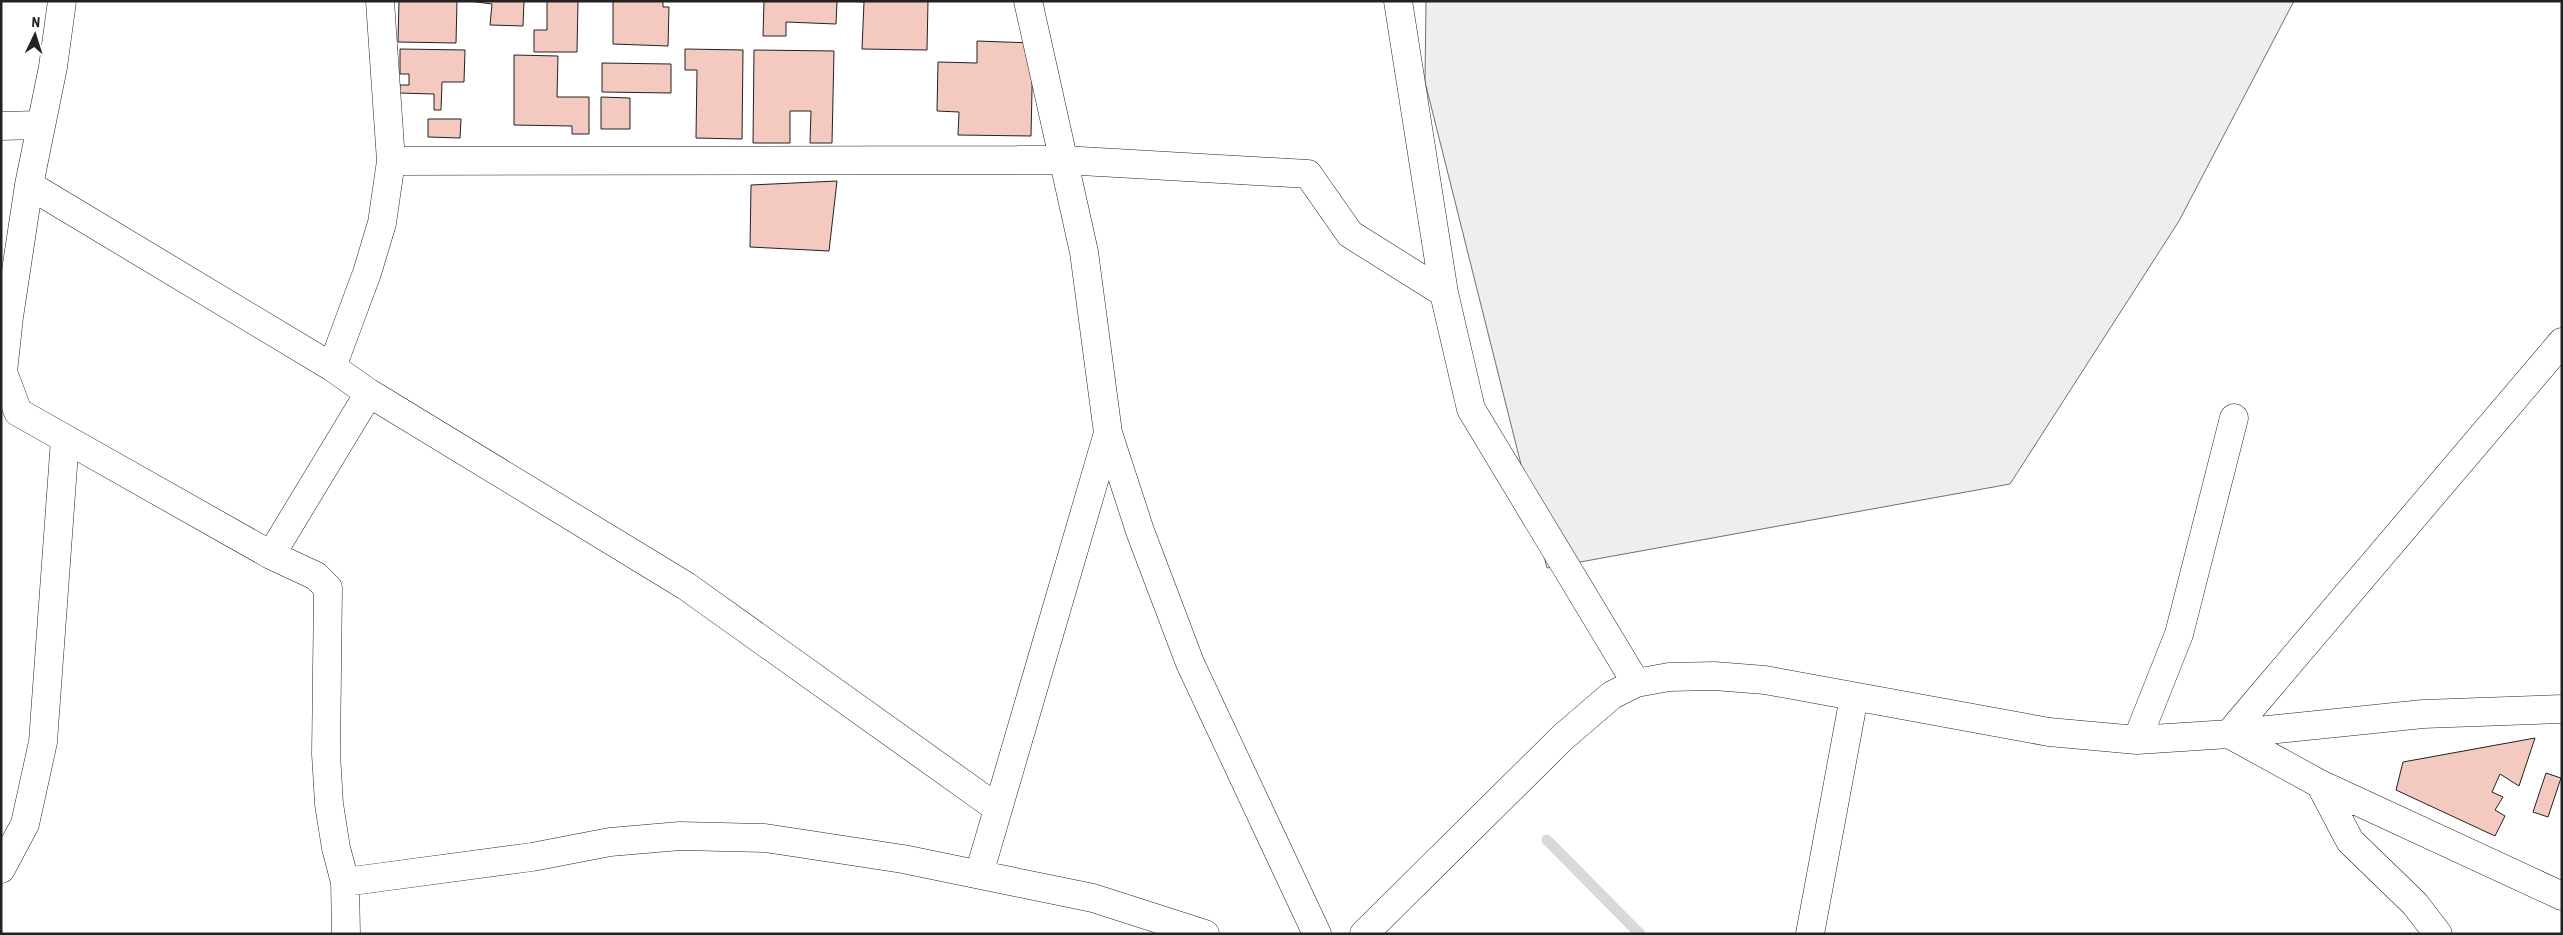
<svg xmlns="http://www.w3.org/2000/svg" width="2563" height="935" viewBox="0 0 2563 935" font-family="'Roboto Condensed',sans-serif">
  <rect width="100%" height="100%" fill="#fff"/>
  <path fill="#eee" stroke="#6f6f6f" d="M1426,1h868l-115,220 -169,263 -463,84 -122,-486z"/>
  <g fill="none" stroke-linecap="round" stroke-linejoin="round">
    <path stroke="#d9d9d9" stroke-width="11" d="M1547,840l93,94"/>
  </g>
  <path fill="#f3c9c0" stroke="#222" d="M399,1h58l-1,42 -58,-1z
    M469,1h55l-1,25 -33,-1 2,-21z
    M547,1h31l-1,51h-43v-22h13z
    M613,1h50v6h6l-1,39 -55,-2z
    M764,1h73l-1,23 -50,-2v14h-23z
    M843,1h85l-1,49 -65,-1 2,-47z
    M977,41l56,2 -2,93 -73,-1 1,-23 -22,-1 1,-49 39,1z
    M400,49l65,1 -1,32h-22l-1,28h-7v-16l-35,-1 1,-8h9v-11h-9z
    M685,49l58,1 -1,89 -46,-1 1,-68h-12z
    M754,50l80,1 -2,92h-22l1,-32h-21v32h-37z
    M514,55l44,1 -1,41h32v37h-17v-8l-58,-1z
    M602,63l69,1v29l-69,-1z
    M601,97l29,1v31h-29z
    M428,119h33l-1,19 -32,-1z
    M837,181l-8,70 -79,-4 1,-62z
    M2535,738l-16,48 -19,-12 -8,18 11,5 -8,13 10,6 -10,20 -99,-46 7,-28z
    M2546,773l15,5 -13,39 -15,-5z"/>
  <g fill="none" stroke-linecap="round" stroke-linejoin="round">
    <g stroke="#222" stroke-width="29">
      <path id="minor" d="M62,1l-9,66 -24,118 -20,132 -6,55 15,40 253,143 45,21 12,12 -2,166 3,50 7,44 9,34 1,52
        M1028,1l56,251 24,181 32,98 50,132 127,271
        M1398,1l46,292
        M1,126l38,-1
        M391,161l672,-1 245,14 42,60 94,59 27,116 165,274
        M29,185l303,182 37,26 317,193 311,222
        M2562,342l-333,392 91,50 242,112
        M332,367l35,-94 15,-50 9,-62 -11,-160
        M271,555l98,-162
        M2137,740l42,-106 55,-216
        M2320,784l30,57 65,63 23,30
        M1,869l24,-45 18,-82 22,-303
        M979,874l129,-441
        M345,882l187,-25 78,-15 70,-6 85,2 138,21 190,39 112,36
        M1364,934l199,-197 49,-42 24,-12 33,-6 45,-1 51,4 284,52 88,8 92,-6 194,-20 139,-5
        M1810,934l44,-237"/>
    </g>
    <use href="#minor" stroke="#fff" stroke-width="28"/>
  </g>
  <rect width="2563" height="935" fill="none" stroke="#222222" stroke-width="5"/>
  <g transform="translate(35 35) rotate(4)" stroke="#ffffff" stroke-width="4" paint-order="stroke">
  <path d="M0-4L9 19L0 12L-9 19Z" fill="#222222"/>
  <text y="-8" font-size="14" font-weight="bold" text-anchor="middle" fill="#222222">N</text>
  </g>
</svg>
